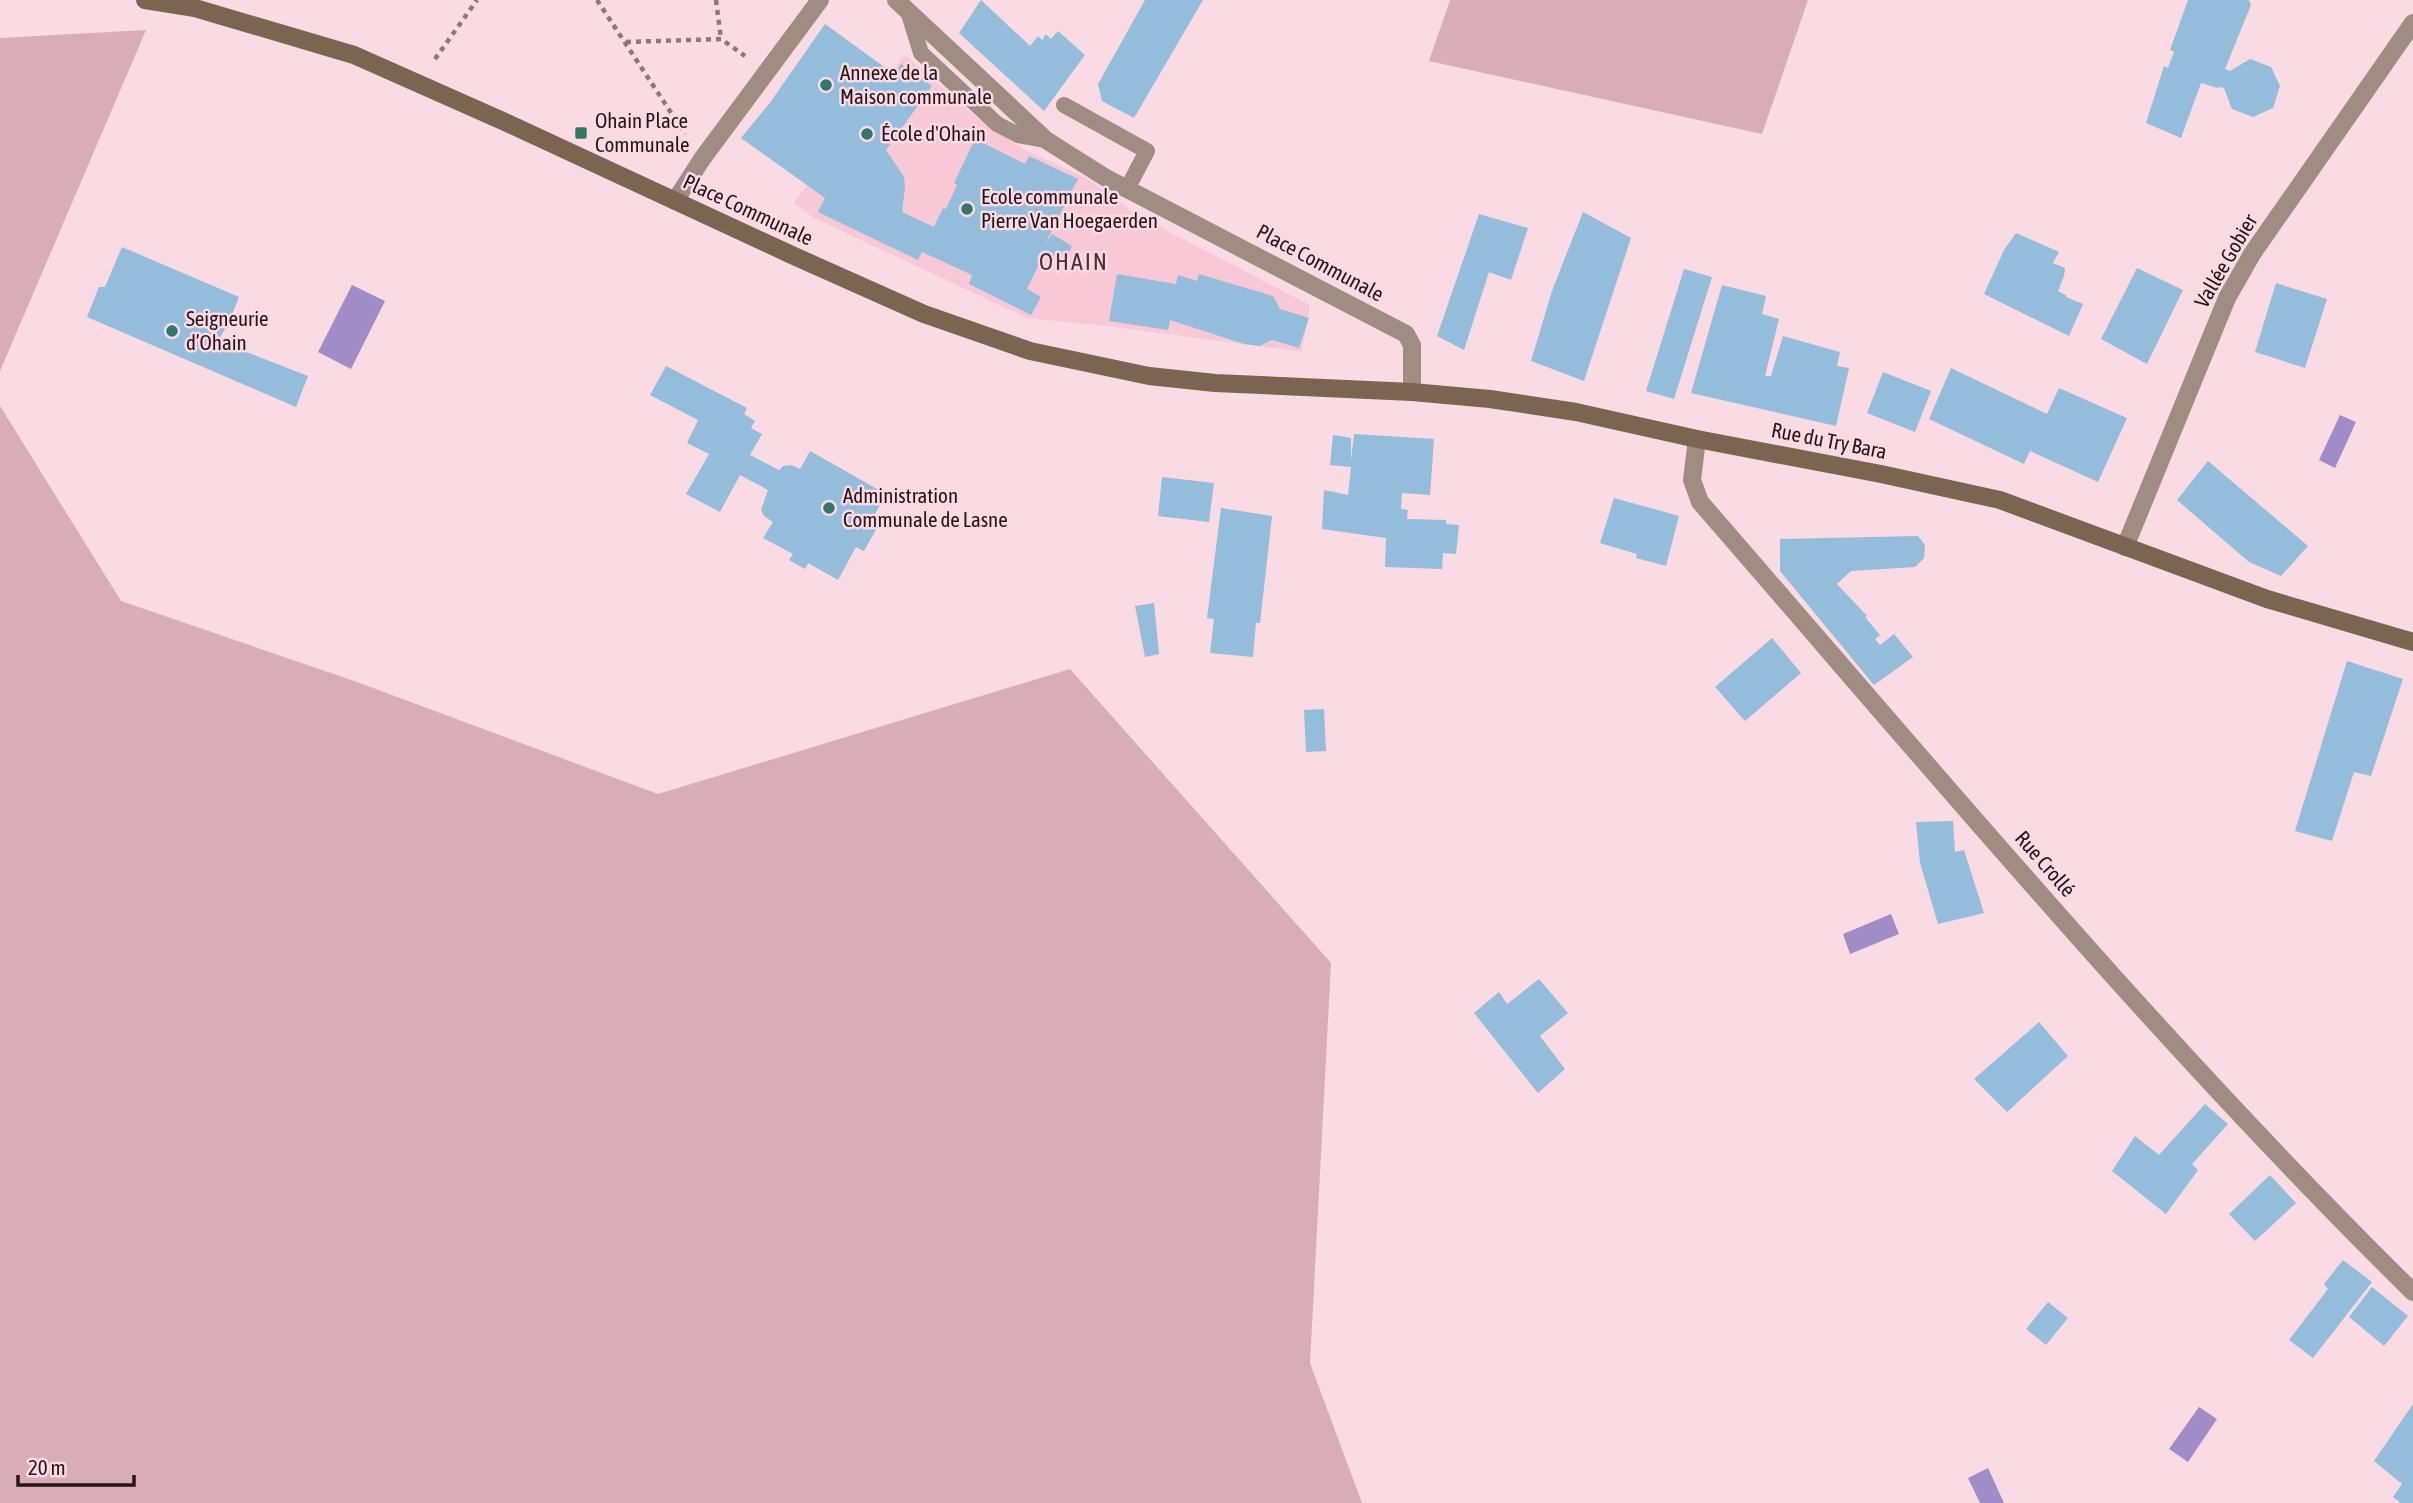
<svg xmlns="http://www.w3.org/2000/svg" width="2413" height="1503" viewBox="0 0 2413 1503" font-family="'Asap Condensed',sans-serif">
  <rect width="100%" height="100%" fill="#fadae3"/>
  <path fill="#f8c8d6" d="M905,55l76,66 44,29 63,29 51,37 171,89 -8,47 -195,-26 -80,-8 -213,-100 -20,-15z"/>
  <path fill="#d8acb9" d="M1450,0h358l-46,134 -333,-73z
    M146,30l-146,341v-333z
    M0,406l121,195 236,81 301,112 412,-125 261,294 -21,400 52,140h-1362z"/>
  <path fill="#a08dc8" d="M352,285l33,16 -34,68 -33,-17z
    M2340,415l16,7 -21,46 -16,-8z
    M1891,914l8,20 -49,20 -7,-20z
    M2199,1407l18,12 -29,43 -19,-13z
    M1988,1468l16,35h-24l-12,-25z"/>
  <path fill="#93bdda" d="M981,0l49,46 8,-10 4,4 4,-6 5,5 7,-8 27,24 -41,56 -85,-78z
    M1145,0h58l-69,118 -32,-17 -4,-17z
    M2188,0h61l2,5 -26,64 5,2 20,-12 21,8 9,19 -7,22 -20,9 -21,-8 -8,-21 -6,-1 -1,1 -16,-5 -20,55 -35,-15 18,-57 4,2 6,-16 -4,-2z
    M825,24l69,50 7,-10 31,22 -46,64 18,27 1,10 -3,25 32,15 9,-19 3,1 11,-24 -3,-2 21,-44 50,25 4,-8 49,23 -33,65 7,-10 20,12 -9,18 -20,-8 -16,33 14,8 -10,18 -62,-31 3,-9 -50,-23 -4,8 -100,-48 7,-14 -84,-60 28,-34z
    M1583,212l48,26 -47,143 -53,-20 21,-70z
    M1479,214l49,14 -17,52 -22,-8 -25,78 -27,-14z
    M2016,233l43,19 -6,11 12,5 -1,8 -6,15 9,5 -1,1 17,7 -14,32 -85,-42 20,-44z
    M122,247l117,50 -10,25 -11,19 90,35 -12,31 -209,-90 12,-30h6z
    M2137,268l46,22 -36,74 -46,-25z
    M1684,269l28,8 -38,122 -28,-8z
    M1117,274l59,10 2,-9 19,6 2,-7 74,22 7,13 29,9 -10,30 -27,-8 -12,6 -16,-2 -74,-24 -2,10 -59,-9z
    M2276,283l51,16 -22,69 -50,-16z
    M1722,285l44,11 -4,18 17,5 -14,57h6l12,-40 57,16 -3,14 12,2 -13,58 -145,-33z
    M666,366l81,42 -3,6 11,7 -4,7 11,6 -12,21 29,15 4,-4 8,-1 9,4 10,-18 76,43 -16,29 7,5 -13,23 -8,-4 -18,33 -30,-17 -3,6 -16,-9 4,-6 -30,-16 10,-16 -9,-6 -3,-6 7,-20 -28,-15 -20,37 -34,-18 23,-40 -22,-11 11,-23 -48,-25z
    M1951,368l96,46 12,-26 68,30 -29,64 -68,-31 -6,13 -95,-45z
    M1883,372l48,19 -16,41 -48,-19z
    M1354,434l80,5 -4,56 -28,-2 -1,16 7,1 -1,9 39,1v4l13,1 -3,29 -13,-1 -1,16 -57,-2 1,-29 -64,-9 2,-39 24,5 3,-28 -21,-2 3,-30 18,3v23z
    M2208,461l100,85 -27,30 -32,-14 -72,-62z
    M1162,477l52,6 -5,39 -51,-6z
    M1614,498l65,18 -13,50 -30,-8 1,-4 -37,-11z
    M1221,508l51,8 -12,107h-4l-3,34 -43,-4 4,-34 -7,-1z
    M1918,536l7,9 -1,13 -9,9 -64,4 -14,13 30,32 -2,1 15,18 -5,4 5,6 14,-11 19,23 -39,28 -94,-114v-32z
    M1154,603l5,51 -14,3 -10,-51z
    M1772,638l29,35 -56,48 -30,-34z
    M2347,661l56,18 -32,97 -17,-4 -22,69 -37,-10z
    M1324,709l2,42 -20,1 -2,-42z
    M1953,821l2,31 9,-2 20,63 -46,11 -18,-61 -4,-41z
    M1539,979l29,34 -28,23 25,33 -27,24 -64,-80 25,-21 8,12z
    M2039,1022l29,34 -61,56 -33,-33z
    M2205,1104l23,20 -36,40 6,6 -32,44 -54,-43 23,-35 24,19z
    M2270,1175l26,28 -41,38 -26,-27z
    M2343,1260l29,22 -59,76 -24,-18 39,-51 -4,-5z
    M2372,1287l36,29 -24,30 -35,-29z
    M2048,1302l20,16 -22,27 -20,-16z
    M2413,1404v99h-12l-8,-6 9,-13 -28,-23z"/>
  <g fill="none" stroke-linecap="round" stroke-linejoin="round">
    <path stroke="#8f767e" stroke-width="4.5" stroke-dasharray="5 5" stroke-linecap="butt" d="M597,0l88,134
      M716,0l5,39
      M626,42l95,-3 24,17
      M435,59l42,-59"/>
    <path stroke="#9e8d80" stroke-width="16" d="M908,11l13,42 76,71 21,11 28,5
      M1064,105l83,46 -20,38"/>
    <path stroke="#9e8d80" stroke-width="18" d="M896,0l150,140 60,38 300,156 6,11v47
      M675,201l27,-42 118,-159
      M1697,439l-5,41 8,22c233,268 460,541 713,790
      M2125,547l102,-249 25,-44 161,-231"/>
    <path stroke="#7c6451" stroke-width="18" d="M145,0l50,8 159,47 151,67 289,134 130,58 106,37 119,25 66,7 197,9 78,7 86,13 121,27 184,35 119,26 267,99 146,43"/>
  </g>
  <g fill="#33776a" stroke="#fadae3" stroke-width="2.5">
    <circle cx="826" cy="85" r="7"/>
    <rect x="574" y="126" width="14" height="14" rx="3.5"/>
    <circle cx="867" cy="134" r="7"/>
    <circle cx="967" cy="209" r="7"/>
    <circle cx="172" cy="331" r="7"/>
    <circle cx="829" cy="508" r="7"/>
  </g>
  <g text-anchor="middle" stroke-width="5" stroke-linejoin="round" paint-order="stroke">
    <g font-size="21" fill="#26141a" stroke="#fadae3" text-anchor="start">
      <text x="840" y="80">Annexe de la<tspan x="840" dy="24">Maison communale</tspan></text>
      <text x="595" y="128">Ohain Place<tspan x="595" dy="24">Communale</tspan></text>
      <text x="881" y="141">École d'Ohain</text>
      <text x="981" y="204">Ecole communale<tspan x="981" dy="24">Pierre Van Hoegaerden</tspan></text>
      <text x="186" y="326">Seigneurie<tspan x="186" dy="24">d’Ohain</tspan></text>
      <text x="843" y="503">Administration<tspan x="843" dy="24">Communale de Lasne</tspan></text>
    </g>
    <g font-size="21" fill="#26141a" stroke="#fadae3">
      <text transform="translate(748 210) rotate(25)" y="7">Place Communale</text>
      <text transform="translate(2226 261) rotate(-60)" y="7">Vallée Gobier</text>
      <text transform="translate(1320 263) rotate(28)" y="7">Place Communale</text>
      <text transform="translate(1829 441) rotate(11)" y="7">Rue du Try Bara</text>
      <text transform="translate(2045 864) rotate(49)" y="7">Rue Crollé</text>
    </g>
    <g font-size="24" letter-spacing="2" fill="#532b39" stroke="#fadae3">
      <text x="1074" y="270">OHAIN</text>
    </g>
  </g>
  <path d="M18 1475v10h116v-10" fill="none" stroke="#26141a" stroke-width="3.5"/>
  <text x="28" y="1475" font-size="21" fill="#26141a" stroke="#fadae3" stroke-width="5" paint-order="stroke">20 m</text>
</svg>
